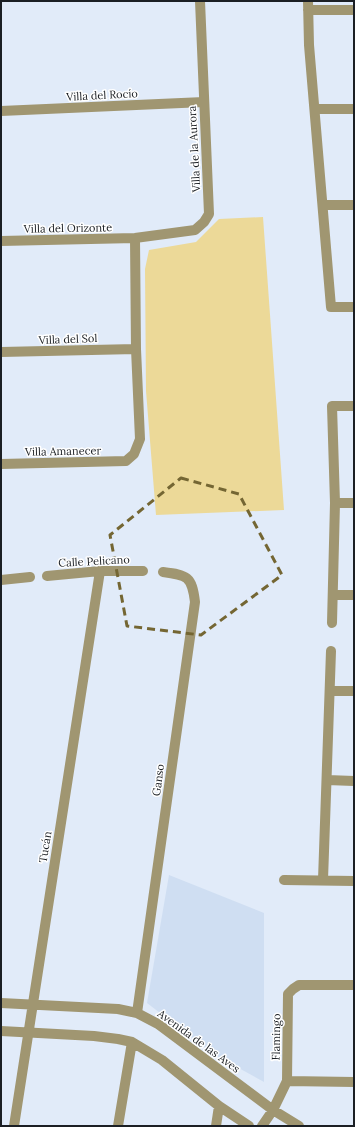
<svg xmlns="http://www.w3.org/2000/svg" width="355" height="1127" viewBox="0 0 355 1127" font-family="Lora,serif">
  <rect width="100%" height="100%" fill="#e1ebf9"/>
  <path fill="#cfdef2" d="M169,875l95,38v169l-49,-27 -68,-52z"/>
  <path fill="#ecd998" d="M263,217l21,293 -128,5 -10,-124 -1,-122 4,-19 47,-8 23,-23z"/>
  <g fill="none" stroke-linecap="round" stroke-linejoin="round">
    <path stroke="#a09671" stroke-width="10" d="M308,1l1,44 22,262h23
      M308,10h46
      M315,109h39
      M1,111l203,-9
      M323,205h31
      M1,241l134,-3 60,-8 9,-8 5,-8 -9,-213
      M1,352l135,-3
      M1,464l125,-3 8,-7 6,-15 -4,-90 -1,-111
      M335,503h19
      M47,576l53,-5h43
      M1,580l29,-3
      M333,595h21
      M332,623l3,-120 -3,-97h22
      M330,691h24
      M327,780l27,1
      M284,880l70,1
      M323,880l8,-229
      M1,1003l117,6 19,4 21,11 115,86 26,16
      M137,1013l58,-411c-3,-26 -8,-27 -32,-30
      M1,1031l93,5 24,3 14,3 30,18 57,46 30,20
      M287,1081l67,1
      M14,1126l86,-555
      M118,1126l14,-84
      M216,1126l3,-20
      M262,1126l11,-16 14,-29 1,-87 5,-5 6,-4h55"/>
  </g>
  <path fill="none" stroke="#746633" stroke-width="3" stroke-dasharray="8 5" stroke-linejoin="round" d="M181,478l58,16 43,81 -81,60 -74,-9 -17,-91z"/>
  <g text-anchor="middle" stroke-width="3" stroke-linejoin="round" paint-order="stroke">
    <g font-size="11" fill="#1b1f24" stroke="#fff">
      <text transform="translate(102 95) rotate(-3)" y="4">Villa del Rocío</text>
      <text transform="translate(194 149) rotate(-93)" y="4">Villa de la Aurora</text>
      <text transform="translate(68 228) rotate(-1)" y="4">Villa del Orizonte</text>
      <text transform="translate(68 339) rotate(-2)" y="4">Villa del Sol</text>
      <text transform="translate(63 451) rotate(-1)" y="4">Villa Amanecer</text>
      <text transform="translate(94 561) rotate(-3)" y="4">Calle Pelicano</text>
      <text transform="translate(158 780) rotate(-82)" y="4">Ganso</text>
      <text transform="translate(45 847) rotate(-81)" y="4">Tucán</text>
      <text transform="translate(276 1037) rotate(-89)" y="4">Flamingo</text>
      <text transform="translate(199 1041) rotate(36)" y="4">Avenida de las Aves</text>
    </g>
  </g>
  <rect width="355" height="1127" fill="none" stroke="#1b1f24" stroke-width="4"/>
</svg>
